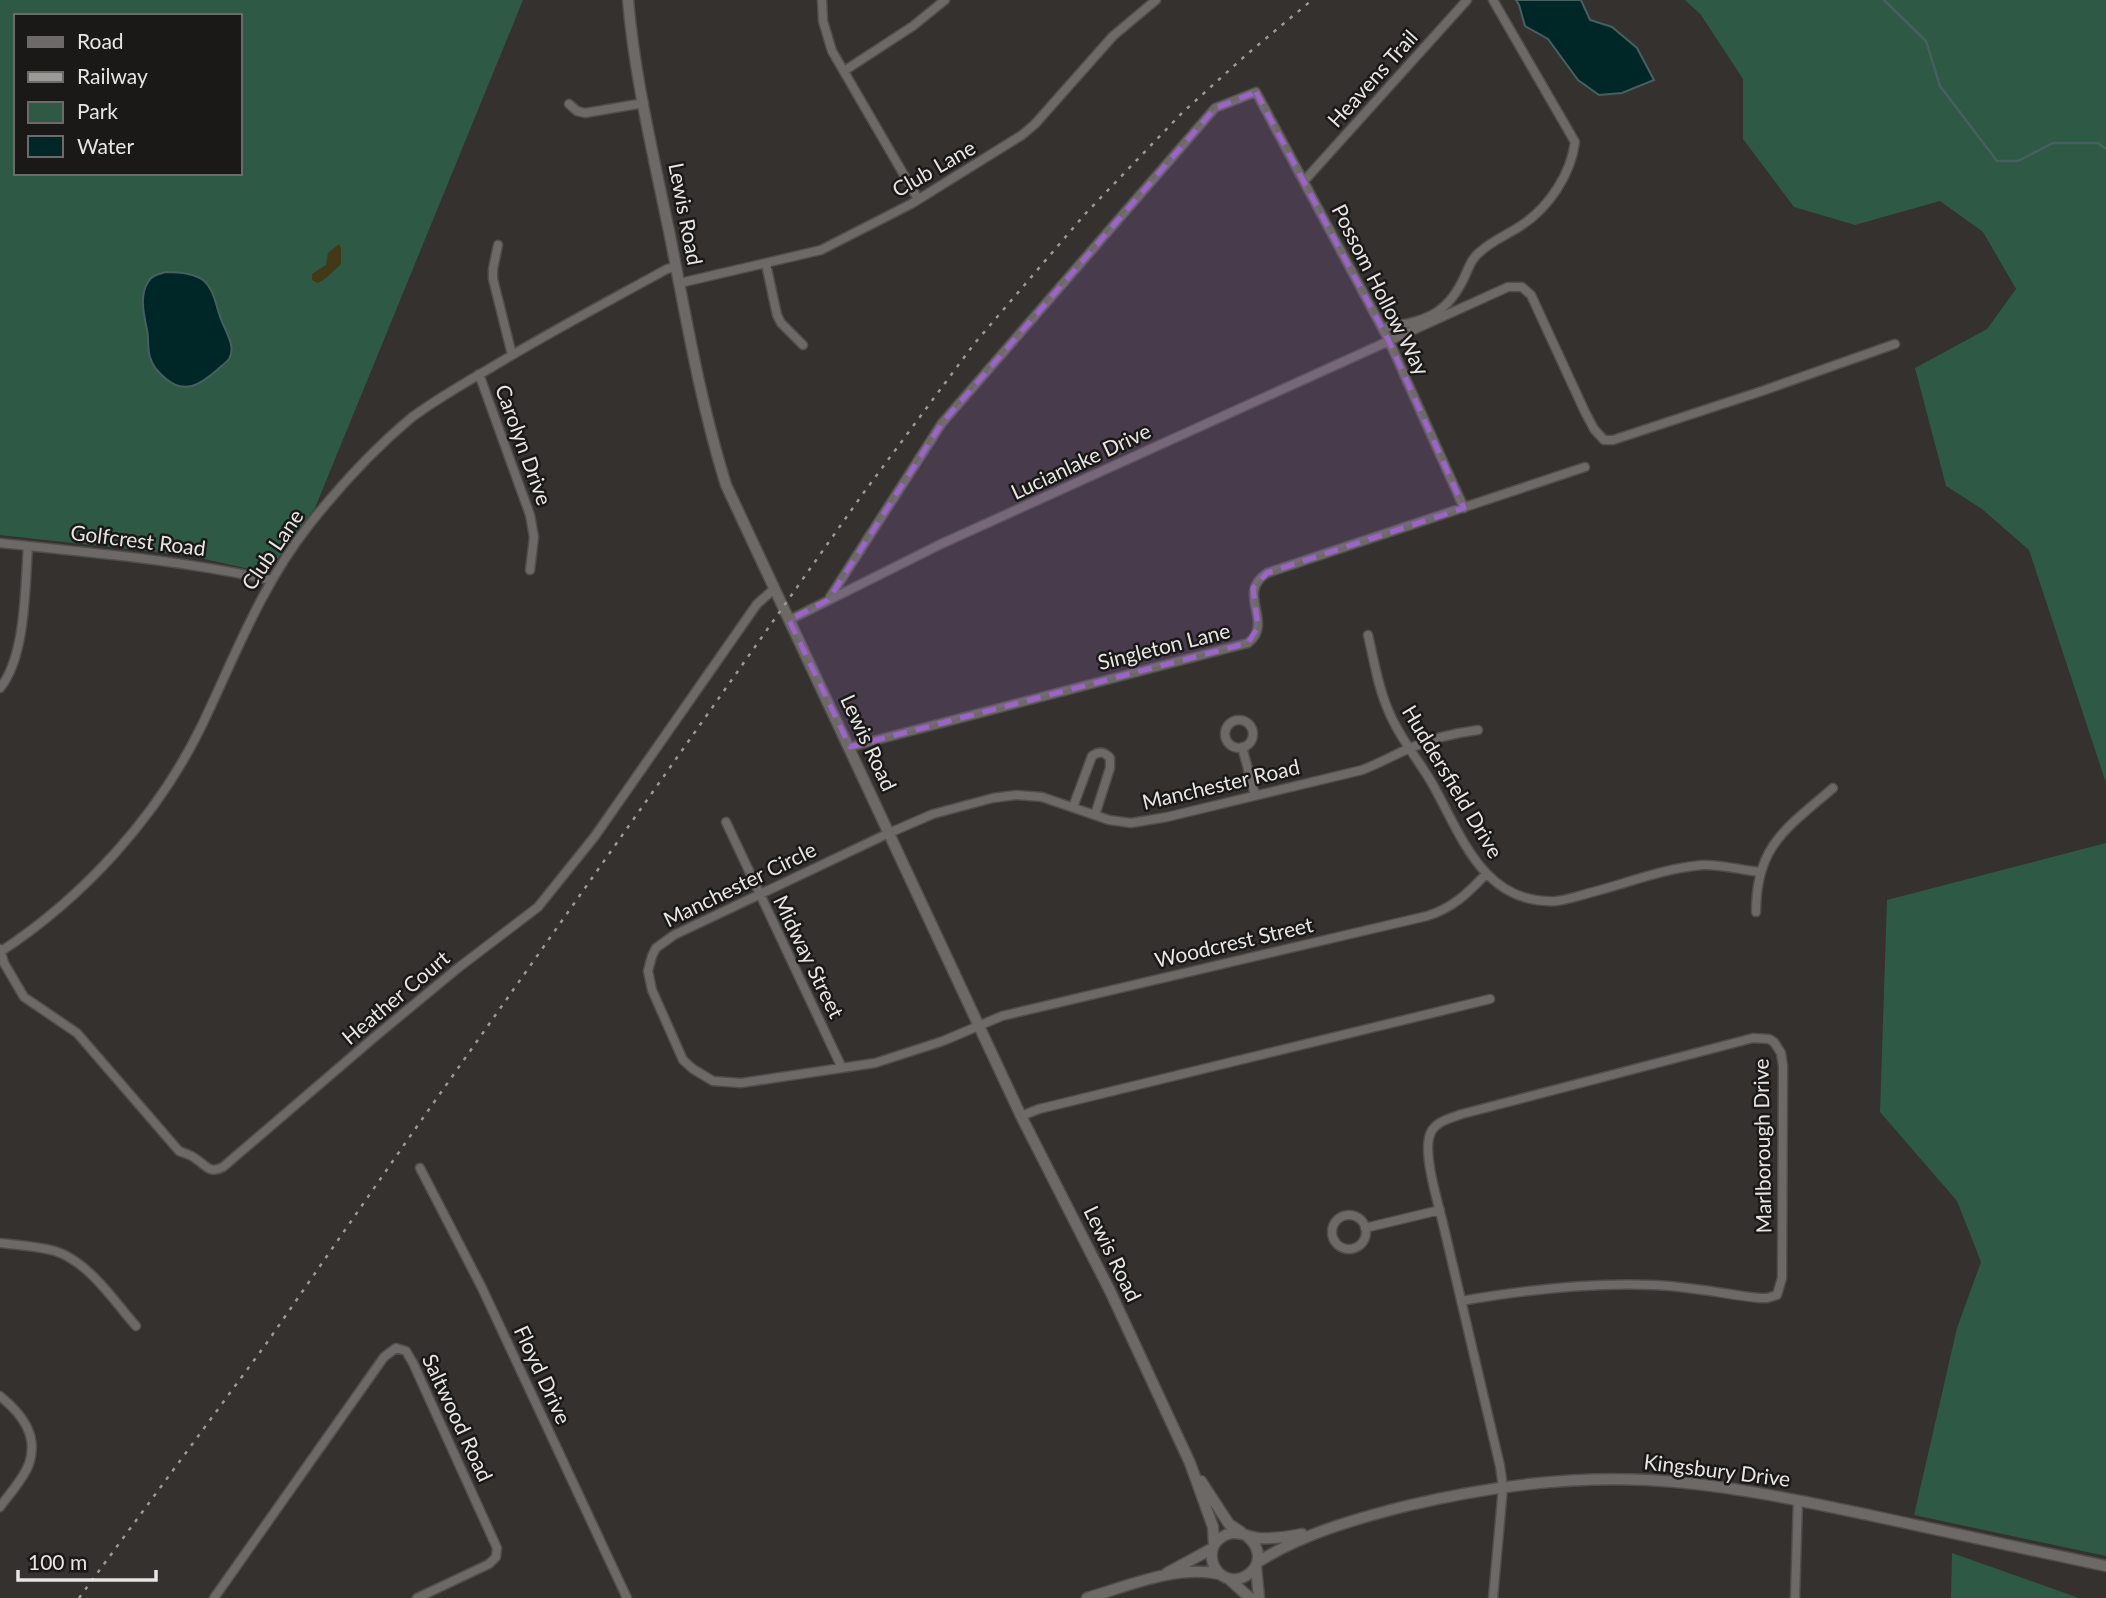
<svg xmlns="http://www.w3.org/2000/svg" width="2106" height="1598" viewBox="0 0 2106 1598" font-family="Lato,sans-serif">
  <rect width="100%" height="100%" fill="#34312e"/>
  <path fill="#2e5944" fill-rule="evenodd" d="M0,0h523l-208,508 -48,65 -76,-17 -191,-21zM16,16h224v157h-224z
    M1685,0h421v783l-77,-233 -47,-41 -36,-23 -31,-118 72,-39 29,-40 -33,-57 -43,-31 -85,24 -61,-18 -51,-68v-60l-42,-64z
    M2106,843v713l-192,-41 43,-187 24,-66 -24,-61 -77,-89 7,-212z
    M1952,1553l127,45h-128z"/>
  <path fill="#413918" d="M339,244l2,4v16c-7,6 -16,17 -24,19l-5,-3v-6l14,-9 2,-12z"/>
  <path fill="#002727" stroke="#466060" stroke-width="2" d="M1516,0h65l9,20 22,7 25,21 17,32 -32,13 -23,2 -21,-15 -30,-41 -23,-13 -6,-21z
    M166,272c12,0 27,1 37,8 13,11 13,30 20,44 4,10 13,24 6,35 -3,4 -9,8 -12,11 -17,15 -33,25 -52,8 -6,-5 -13,-13 -15,-21 -3,-9 -1,-18 -3,-27 -3,-15 -8,-34 1,-48 4,-7 11,-8 18,-10z"/>
  <g fill="none" stroke-linecap="round" stroke-linejoin="round">
    <path stroke="#466060" stroke-width="2.5" d="M1884,0l42,41 14,45 57,75h21l35,-18h45l8,6"/>
    <g stroke="#504e4c" stroke-width="11">
      <path id="minor" d="M822,0l1,21 9,30 86,148
        M844,71l69,-45 32,-26
        M569,104l8,7 8,2 59,-10
        M1304,181l163,-181
        M498,245l-5,24v10l19,76
        M766,264l11,51 4,8 22,22
        M680,283l141,-33 90,-46 111,-69 13,-11 78,-88 43,-36
        M1383,328c37,-7 60,-9 79,-46 6,-11 8,-23 19,-31 12,-11 28,-17 41,-26 27,-18 49,-51 53,-83l-82,-142
        M479,374l51,141 4,22 -4,33
        M0,543c92,10 181,17 271,37
        M830,597l112,-174 273,-315 41,-16 133,249 75,167
        M789,620l152,-76 567,-257h14l9,8 54,117 9,17 10,11h9l149,-49 133,-47
        M1368,635c6,25 10,53 21,77 11,27 30,48 44,73 29,52 51,120 123,116 12,-1 25,-6 37,-9 34,-9 73,-24 109,-27 19,-1 38,5 58,7
        M0,688c26,-32 25,-101 28,-142
        M1225 734a14 14 0 1 1 28 0a14 14 0 1 1-28 0Z
        M1478,730c-24,3 -48,9 -70,19 -16,7 -30,15 -46,21l-195,47 -36,6 -22,-3 -67,-23 -26,-2 -23,3 -60,16 -44,19 -215,102 -18,13 -4,8 -4,15 4,19 31,70 10,9 20,12 28,2 134,-20 68,-22 59,-25 425,-100c26,-8 41,-23 59,-42
        M850,747l398,-104c27,-21 -13,-49 19,-70l318,-106
        M1242,747l13,48
        M1073,807l19,-51c7,-5 12,-5 18,2v10l-15,47
        M726,822l116,246
        M1756,912c0,-67 31,-84 77,-124
        M0,949l4,14 20,34 53,36 102,118c5,2 13,4 17,8 11,7 13,15 27,8l154,-132 81,-67 80,-61 57,-71 162,-232 17,-15
        M0,952c84,-55 158,-136 202,-227 33,-69 59,-139 107,-200 30,-38 65,-76 102,-107 24,-18 50,-33 76,-48 59,-36 120,-68 180,-101l9,-2
        M1021,1116l18,-7 451,-110
        M420,1168l62,120 145,310
        M1332 1232a17 17 0 1 1 34 0a17 17 0 1 1-34 0Z
        M1365,1228l75,-18
        M0,1243c18,2 37,3 55,8 34,11 58,49 81,75
        M1461,1301c63,-11 128,-19 192,-16 35,1 70,9 106,13h8l10,-3 5,-17 1,-212 -2,-13 -7,-11 -5,-3 -16,-1 -291,76c-14,5 -30,8 -33,24 -5,22 11,71 16,94 19,78 37,156 55,234l3,21 -10,111
        M0,1396c21,17 39,39 29,68 -6,16 -20,30 -29,43
        M214,1598l170,-241 12,-9 10,3 7,12 84,185 -1,9 -7,7 -72,34
        M1795,1598l3,-98"/>
    </g>
    <g stroke="#504e4c" stroke-width="13">
      <path id="tertiary" d="M628,0c7,81 27,162 43,241 16,82 30,164 55,244l295,631 89,175 80,172 23,64 1,18
        M1201,1481l28,43 12,8
        M1247,1536c33,29 -17,62 -33,30 -3,-6 -3,-15 0,-21 4,-6 11,-11 18,-12 9,-1 17,4 26,5 15,1 29,-1 44,-4
        M1258,1562c44,-28 97,-43 148,-56 79,-19 161,-30 242,-26 78,4 154,21 230,37 76,17 152,33 228,49
        M1256,1567l3,31
        M1167,1573l46,-25
        M1230,1580l20,18
        M1087,1598c41,-12 89,-33 132,-24"/>
    </g>
    <use href="#minor" stroke="#6d6966" stroke-width="8"/>
    <use href="#tertiary" stroke="#6d6966" stroke-width="10"/>
    <path stroke="#9c9a97" stroke-width="2.5" stroke-dasharray="3.5 7" stroke-linecap="butt" d="M79,1598l187,-254 140,-202 456,-647 112,-151 112,-131 96,-100 64,-58 66,-55"/>
  </g>
  <path fill="#9c64ca" fill-opacity="0.2" stroke="#9c64ca" stroke-width="5" stroke-dasharray="14 9" stroke-linejoin="round" d="M1256,92l133,249 75,167 -197,65 -14,15 5,39 -10,16 -398,104 -61,-127 39,-20 114,-177 273,-315z"/>
  <g text-anchor="middle" stroke-width="5" stroke-linejoin="round" paint-order="stroke">
    <g font-size="21" fill="#e8e6e4" stroke="#1a1918">
      <text transform="translate(1373 79) rotate(-48)" y="7">Heavens Trail</text>
      <text transform="translate(934 169) rotate(-30)" y="7">Club Lane</text>
      <text transform="translate(685 214) rotate(79)" y="7">Lewis Road</text>
      <text transform="translate(1380 290) rotate(63)" y="7">Possom Hollow Way</text>
      <text transform="translate(523 445) rotate(70)" y="7">Carolyn Drive</text>
      <text transform="translate(1081 462) rotate(-25)" y="7">Lucianlake Drive</text>
      <text transform="translate(138 541) rotate(7)" y="7">Golfcrest Road</text>
      <text transform="translate(273 550) rotate(-56)" y="7">Club Lane</text>
      <text transform="translate(1164 647) rotate(-14)" y="7">Singleton Lane</text>
      <text transform="translate(868 743) rotate(65)" y="7">Lewis Road</text>
      <text transform="translate(1452 782) rotate(59)" y="7">Huddersfield Drive</text>
      <text transform="translate(1221 785) rotate(-13)" y="7">Manchester Road</text>
      <text transform="translate(740 885) rotate(-26)" y="7">Manchester Circle</text>
      <text transform="translate(1234 943) rotate(-13)" y="7">Woodcrest Street</text>
      <text transform="translate(808 957) rotate(64)" y="7">Midway Street</text>
      <text transform="translate(396 998) rotate(-40)" y="7">Heather Court</text>
      <text transform="translate(1763 1146) rotate(-91)" y="7">Marlborough Drive</text>
      <text transform="translate(1112 1254) rotate(64)" y="7">Lewis Road</text>
      <text transform="translate(542 1375) rotate(65)" y="7">Floyd Drive</text>
      <text transform="translate(457 1418) rotate(65)" y="7">Saltwood Road</text>
      <text transform="translate(1717 1471) rotate(7)" y="7">Kingsbury Drive</text>
    </g>
  </g>
  <rect x="14" y="14" width="228" height="161" fill="#1a1918" stroke="#6c6b6a" stroke-width="2"/>
  <rect x="28" y="37" width="35" height="10" fill="#6d6966" stroke="#6c6b6a" stroke-width="2"/>
  <text x="77" y="49" font-size="21" fill="#e8e6e4">Road</text>
  <rect x="28" y="72" width="35" height="10" fill="#9c9a97" stroke="#6c6b6a" stroke-width="2"/>
  <text x="77" y="84" font-size="21" fill="#e8e6e4">Railway</text>
  <rect x="28" y="102" width="35" height="21" fill="#2e5944" stroke="#6c6b6a" stroke-width="2"/>
  <text x="77" y="119" font-size="21" fill="#e8e6e4">Park</text>
  <rect x="28" y="136" width="35" height="21" fill="#002727" stroke="#6c6b6a" stroke-width="2"/>
  <text x="77" y="154" font-size="21" fill="#e8e6e4">Water</text>
  <path d="M18 1570v10h138v-10" fill="none" stroke="#e8e6e4" stroke-width="3.5"/>
  <text x="28" y="1570" font-size="21" fill="#e8e6e4" stroke="#1a1918" stroke-width="5" paint-order="stroke">100 m</text>
</svg>
